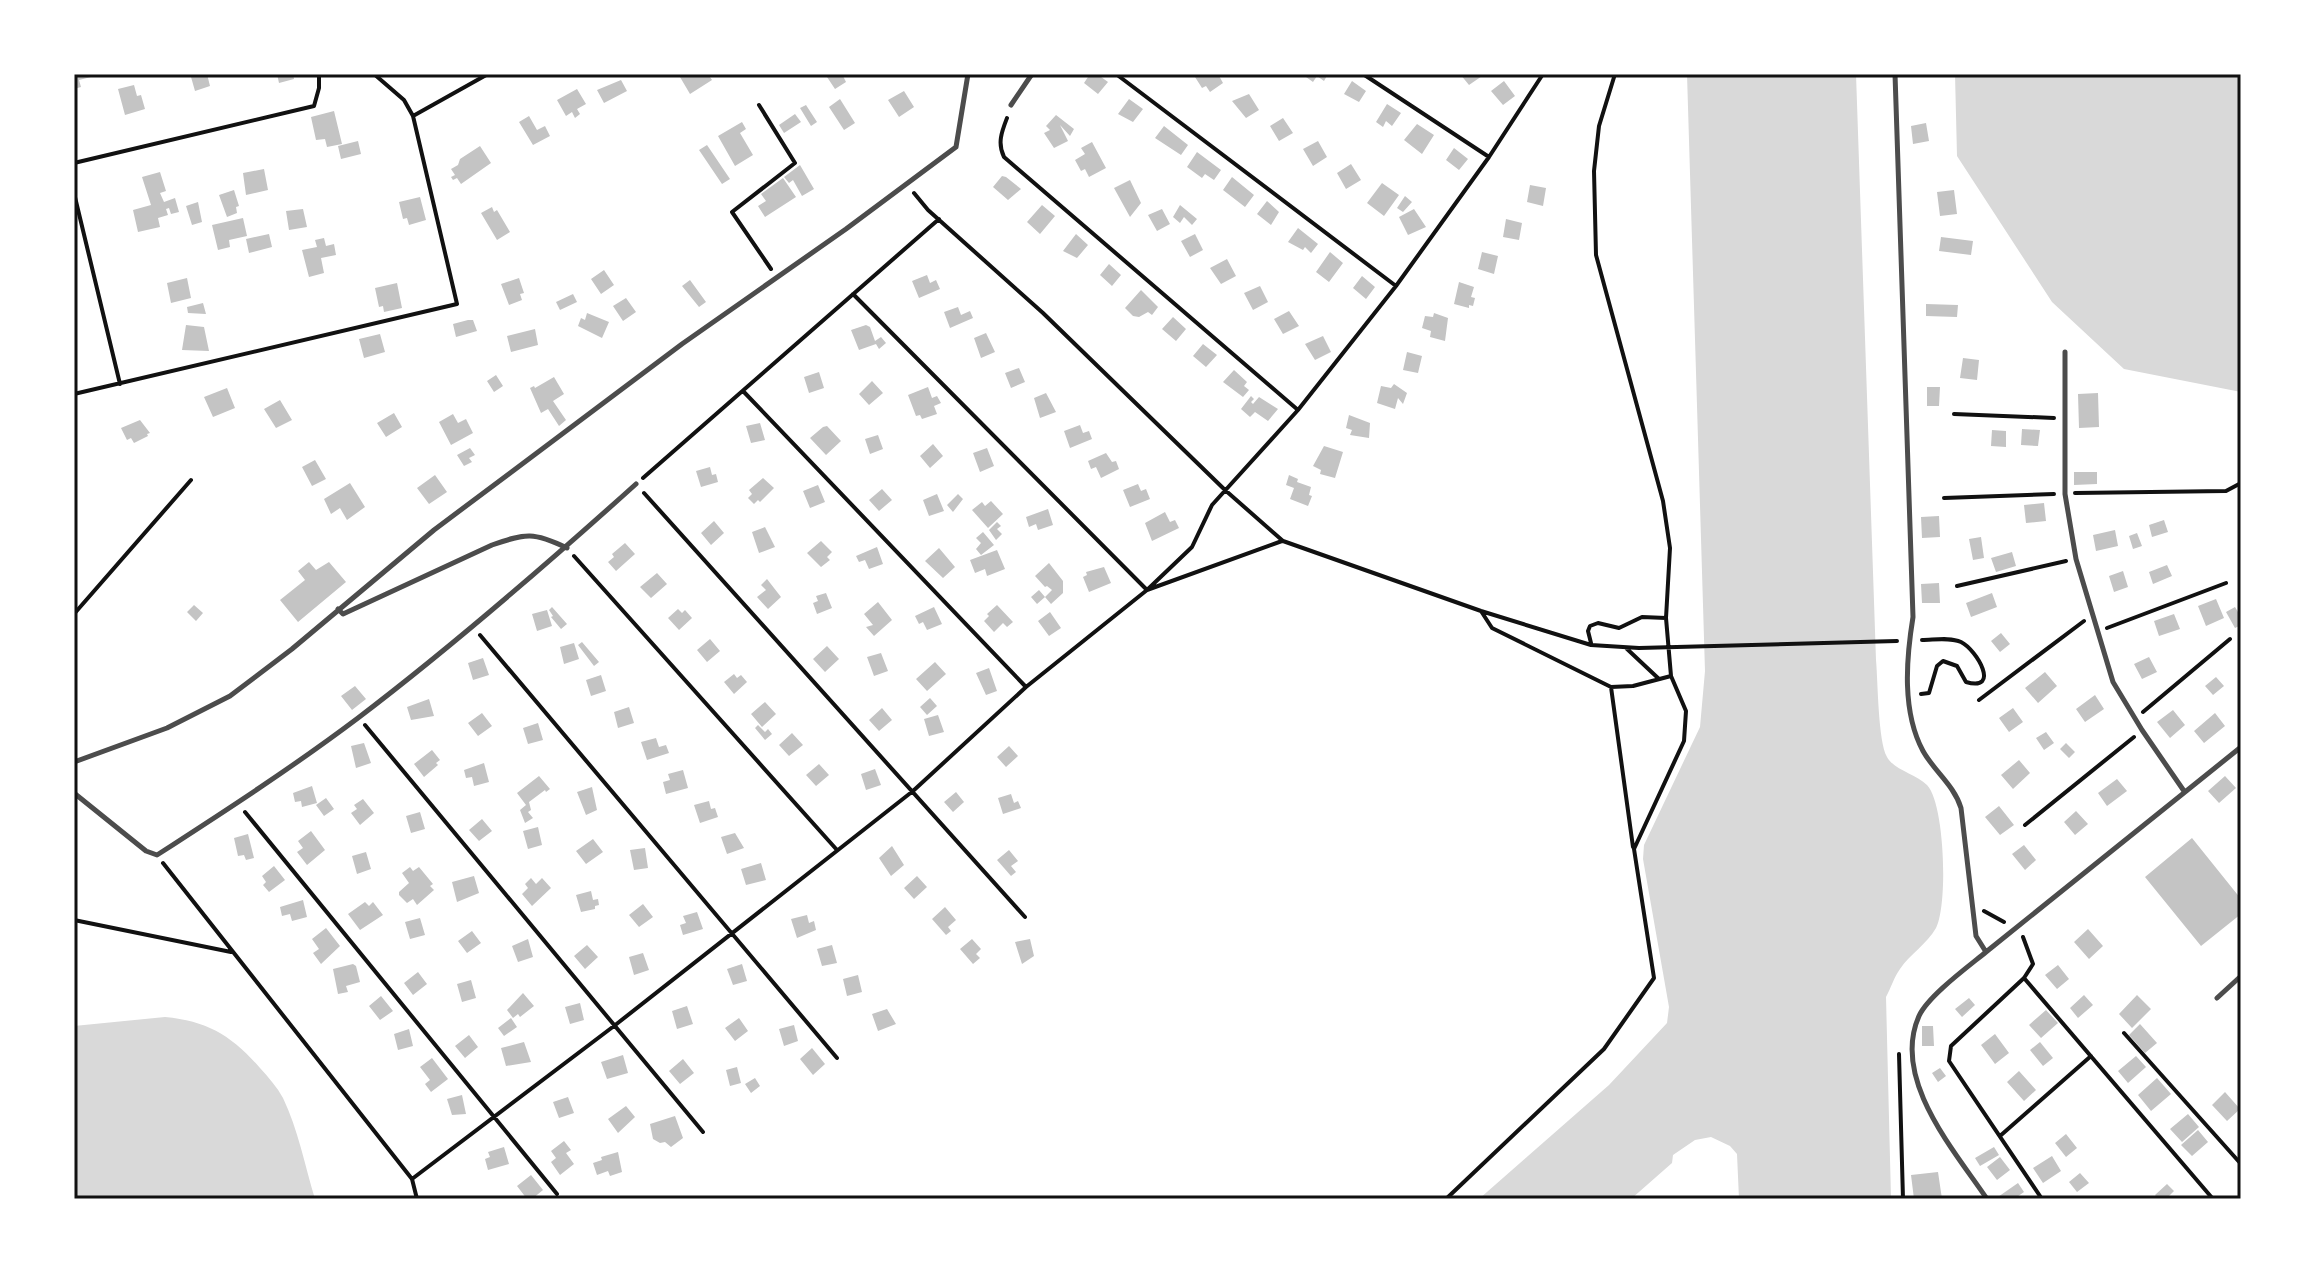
<svg xmlns="http://www.w3.org/2000/svg" width="2315" height="1273" viewBox="0 0 2315 1273" font-family="Karla,sans-serif">
  <rect width="100%" height="100%" fill="#fff"/>
  <path fill="#d9d9d9" d="M1687,74h169l20,586c2,22 2,81 11,97 7,13 29,17 40,28 18,19 21,120 9,143 -9,16 -26,26 -36,41 -6,8 -9,19 -14,28l5,202h-152l-2,-45 -7,-8 -19,-9 -16,3 -22,15 -1,8 -41,36h-152l130,-114 58,-62 2,-16 -26,-148 1,-14 56,-118 5,-56z
    M1955,74h286v318l-117,-23 -72,-67 -95,-146z
    M165,1017c43,4 67,19 95,51 9,10 17,19 23,30 15,31 22,68 32,101h-241v-173z"/>
  <path fill="#c4c4c4" d="M74,74h25v1l-20,5 2,7 -7,2z
    M207,74l3,12 -15,5 -4,-14z
    M277,74h16l1,5 -15,4z
    M686,74h22l4,6 -22,14 -10,-17z
    M825,74h17l4,8 -11,7z
    M1090,74h7l11,8 -10,12 -14,-11z
    M1199,74h19l5,9 -13,9 -4,-6 -4,2 -7,-11z
    M1307,74h21l-4,7 -7,-5 -4,6 -7,-5z
    M1460,74h25l-16,11z
    M621,80l6,11 -23,12 -7,-13z
    M1352,81l14,10 -7,11 -15,-8z
    M1504,81l11,15 -12,9 -12,-14z
    M134,85l3,11 4,-1 4,14 -20,6 -7,-26z
    M577,89l9,15 -9,5 3,5 -5,4 -3,-6 -6,4 -9,-16z
    M904,91l10,16 -15,10 -11,-17z
    M1249,94l10,16 -13,8 -14,-17z
    M840,99l15,24 -11,7 -15,-23z
    M1129,99l14,10 -10,13 -15,-8z
    M1387,104l14,9 -9,13 -6,-5 -3,6 -7,-5z
    M806,105l11,17 -6,4 -11,-18z
    M334,111l8,33 -15,3 -2,-8 -9,1 -5,-23z
    M795,114l6,8 -17,11 -5,-8z
    M1056,115l18,14 -4,7 -10,-11 8,16 -14,7 -10,-15 6,-3 -4,-4z
    M529,116l8,14 8,-4 5,10 -17,9 -14,-23z
    M1283,118l10,15 -14,8 -9,-15z
    M742,122l4,7 -6,4 13,22 -18,11 -17,-30z
    M1926,123l3,18 -16,3 -2,-18z
    M1417,124l17,11 -12,19 -18,-14z
    M1164,126l24,19 -7,10 -26,-17z
    M358,141l3,13 -20,5 -3,-13z
    M1318,141l9,16 -14,9 -10,-17z
    M1092,142l14,26 -17,9 -4,-8 -4,2 -6,-11 10,-6 -4,-6z
    M707,145l23,34 -8,5 -23,-34z
    M480,146l11,17 -30,21 -4,-6 -4,2 -2,-3 4,-2 -4,-6 7,-4 2,-6z
    M1454,148l14,11 -9,11 -13,-10z
    M1197,152l24,18 -7,10 -9,-6 -3,4 -15,-11z
    M1351,164l10,16 -15,9 -9,-16z
    M800,165l14,24 -12,7 -9,-16 -4,3 -5,-6z
    M264,169l4,21 -22,5 -3,-22z
    M160,172l6,19 -6,2 4,9 11,-4 4,14 -8,2 -2,-6 -3,1 2,6 -10,3 2,9 -22,5 -5,-22 18,-5 -9,-28z
    M1002,176l4,1 15,12 -13,11 -15,-13z
    M1232,177l22,18 -9,12 -22,-17z
    M783,178l13,19 -31,20 -7,-11 8,-5 -5,-7z
    M1130,180l11,23 -11,14 -16,-29z
    M1382,183l17,12 -15,21 -17,-13z
    M1530,185l16,3 -3,18 -16,-4z
    M234,190l5,16 -3,1 1,6 -10,4 -8,-22z
    M1954,190l3,24 -17,2 -3,-24z
    M1405,196l7,6 -9,10 -6,-4z
    M420,197l6,23 -17,5 -2,-7 -4,1 -4,-17z
    M1267,201l12,11 -8,13 -14,-11z
    M198,202l4,20 -10,3 -6,-19z
    M1042,205l13,11 -15,18 -13,-12z
    M1180,205l17,14 -5,6 -8,-8 -4,6 -7,-6z
    M492,207l2,5 3,-2 13,22 -13,8 -16,-27z
    M303,209l4,18 -18,3 -3,-19z
    M1162,209l8,15 -13,7 -9,-16z
    M1414,209l12,18 -18,8 -9,-18z
    M243,218l4,18 -18,4 1,7 -12,3 -6,-25z
    M1506,219l16,4 -3,17 -16,-3z
    M1298,228l20,16 -7,9 -6,-6 -2,3 -15,-8z
    M269,234l3,13 -23,6 -3,-14z
    M1076,234l12,11 -11,13 -14,-7z
    M1195,234l8,16 -13,7 -9,-16z
    M1941,237l32,4 -2,14 -32,-4z
    M324,238l2,8 8,-2 2,11 -15,3 3,15 -15,4 -7,-27 15,-3 -2,-7z
    M1330,252l13,11 -14,19 -13,-10z
    M1482,252l16,4 -4,18 -16,-5z
    M1227,259l9,17 -15,8 -11,-16z
    M1109,264l12,11 -9,11 -12,-11z
    M604,270l10,15 -13,9 -10,-15z
    M927,275l3,8 6,-3 4,9 -21,9 -7,-17z
    M1362,276l13,11 -9,12 -13,-11z
    M187,278l4,20 -20,5 -4,-20z
    M519,278l5,15 -4,1 2,6 -13,5 -8,-21z
    M690,280l16,22 -7,5 -17,-21z
    M1459,282l15,5 -3,10 4,1 -2,8 -4,-1v3l-15,-4z
    M397,283l5,25 -18,4 -1,-6 -4,1 -4,-19z
    M1260,286l8,16 -15,8 -9,-17z
    M1141,290l17,17 -6,8 -4,-3 -9,5 -6,-1 -8,-8z
    M573,294l4,8 -17,8 -4,-8z
    M626,298l10,14 -13,9 -10,-15z
    M203,303l3,11 -18,-1 -1,-6z
    M1926,304l32,1 -1,12 -31,-1z
    M958,307l3,8 9,-4 3,7 -23,10 -6,-16z
    M1289,311l10,15 -16,8 -9,-15z
    M587,313l22,9 -7,16 -24,-12 3,-8 4,2z
    M1434,313l14,5 -3,23 -15,-4 1,-6 -9,-3 3,-12 8,1z
    M1173,317l13,12 -10,12 -14,-12z
    M468,320h5l4,11 -21,6 -3,-13z
    M186,325l18,2 5,24 -27,-1z
    M866,325l4,2 5,14 6,-4 5,6 -7,6 -3,-5 -17,6 -8,-20z
    M535,329l3,16 -27,7 -4,-16z
    M986,333l9,19 -14,6 -7,-20z
    M380,334l5,18 -21,6 -5,-19z
    M1323,336l8,16 -16,8 -10,-16z
    M1203,344l14,11 -11,12 -13,-11z
    M1407,352l15,4 -4,17 -15,-3z
    M1963,358l16,2 -2,20 -17,-2z
    M1019,368l6,14 -14,6 -6,-15z
    M1234,370l13,12 -3,4 5,4 -6,7 -20,-15z
    M819,372l5,16 -15,5 -5,-16z
    M496,375l7,11 -9,6 -7,-11z
    M554,377l10,17 -11,7 13,19 -7,6 -11,-17 -7,4 -11,-25 4,-2 1,2z
    M872,381l11,12 -14,12 -10,-11z
    M1394,384l13,9 -4,11 -5,-6 -3,11 -18,-6 4,-17 10,2z
    M928,387l4,11 5,-2 4,7 -7,3 3,8 -15,5 -2,-4 -4,1 -8,-21z
    M1927,387h13l-1,19h-12z
    M227,388l8,20 -22,9 -9,-20z
    M1046,393l10,19 -16,6 -6,-20z
    M2098,393l1,34 -20,1 -1,-34z
    M1251,396l3,3 -3,3 2,2 6,-7 19,12 -10,12 -13,-9 -5,5 -9,-8z
    M280,400l12,20 -16,8 -12,-19z
    M394,413l8,14 -16,10 -9,-14z
    M453,414l5,9 8,-4 7,14 -22,12 -12,-23z
    M1349,415l21,8 -1,15 -19,-3 2,-5 -6,-2z
    M140,420l10,13 -3,1 1,2 -14,7 -3,-5 -4,2 -6,-12z
    M760,423l5,17 -14,3 -5,-17z
    M1080,425l3,8 6,-2 3,8 -22,9 -6,-17z
    M827,426l14,15 -15,14 -16,-17 13,-11z
    M2022,429l18,1 -2,16 -17,-1z
    M1992,430l14,1v16l-15,-1z
    M878,435l5,14 -13,5 -5,-15z
    M933,444l10,12 -13,12 -10,-12z
    M1324,446l19,6 -8,26 -15,-4 1,-4 -8,-4z
    M470,448l5,7 -6,3 3,4 -8,4 -7,-11z
    M987,448l7,18 -14,6 -7,-19z
    M1106,453l6,9 4,-1 3,8 -18,9 -5,-11 -5,2 -3,-8z
    M315,460l11,19 -14,7 -10,-19z
    M710,467l2,8 4,-1 2,8 -17,5 -5,-16z
    M2074,472h23v12l-23,1z
    M435,475l12,17 -18,12 -12,-16z
    M1289,475l9,4 -1,3 14,5 -2,8 3,1 -4,10 -18,-7 4,-11 -8,-3z
    M763,478l11,10 -14,14 -2,-2 -4,4 -6,-6 4,-4 -3,-4z
    M350,483l15,24 -18,13 -7,-12 -9,6 -7,-15z
    M1138,484l3,7 5,-2 4,10 -20,8 -7,-17z
    M818,485l7,17 -15,6 -7,-17z
    M882,489l10,11 -13,11 -10,-11z
    M937,494l7,17 -15,5 -6,-16z
    M958,494l5,5 -10,13 -6,-7z
    M991,501l12,13 -15,14 -16,-18 10,-8 3,4z
    M2044,503l2,18 -20,2 -2,-18z
    M1048,509l5,16 -15,5 -2,-6 -7,3 -3,-10z
    M1165,512l5,10 5,-2 4,8 -27,13 -7,-18z
    M1939,516l1,21 -18,1 -1,-21z
    M2164,520l4,12 -16,5 -3,-12z
    M714,521l10,12 -13,12 -10,-12z
    M997,522l4,4 -4,3 5,5 -6,6 -7,-10z
    M765,527l10,20 -16,6 -7,-21z
    M2115,530l3,16 -22,5 -3,-16z
    M983,532l11,13 -13,10 -5,-6 5,-6 -5,-5z
    M2137,533l5,13 -9,3 -4,-13z
    M1981,537l3,21 -11,2 -4,-21z
    M821,541l11,11 -5,5 3,3 -9,7 -14,-14z
    M625,543l10,11 -19,17 -8,-9 6,-5 -2,-3z
    M877,547l6,17 -14,5 -4,-9 -6,2 -3,-6z
    M939,548l16,19 -12,11 -18,-17z
    M997,550l8,19 -18,7 -2,-7 -10,4 -5,-13z
    M2012,552l4,14 -20,6 -5,-14z
    M309,562l7,8 13,-8 17,20 -48,40 -18,-22 25,-20 -7,-9z
    M1049,563l14,18v12l-12,11 -6,-7 -8,7 -6,-7 8,-7 6,7 7,-7 -5,-4 -2,1 -10,-11z
    M2167,565l5,11 -19,8 -4,-12z
    M1104,567l7,16 -22,9 -6,-15 4,-2 -1,-3z
    M2123,571l5,16 -14,5 -5,-16z
    M657,573l10,11 -16,14 -11,-11z
    M767,579l14,18 -13,12 -11,-12 9,-7 -5,-5z
    M1939,583l1,20h-18l-1,-19z
    M826,593l6,15 -15,6 -4,-11 5,-2 -2,-5z
    M1992,593l5,14 -26,10 -5,-14z
    M2216,599l8,19 -18,8 -8,-20z
    M878,602l14,18 -18,16 -8,-9 7,-2 -9,-11z
    M194,605l9,8 -7,8 -9,-9z
    M997,605l16,17 -6,5 -4,-4 -9,9 -10,-11 5,-5 -2,-2z
    M552,607l15,17 -6,5 -10,-12 2,-1 -4,-6z
    M934,607l8,17 -15,6 -4,-8 -4,2 -4,-8z
    M2235,607l6,10v8l-6,3 -9,-16z
    M678,609l4,4 3,-3 7,8 -13,12 -11,-12z
    M547,610l5,16 -15,5 -5,-17z
    M1050,612l11,16 -12,8 -11,-15z
    M2174,614l6,15 -21,7 -5,-15z
    M2001,633l9,11 -10,8 -9,-11z
    M710,639l10,12 -13,11 -10,-12z
    M582,642l17,20 -5,4 -16,-21z
    M574,643l5,16 -15,5 -4,-17z
    M827,646l12,13 -14,13 -12,-13z
    M881,653l7,18 -14,5 -7,-19z
    M2149,657l8,15 -15,7 -8,-15z
    M483,658l6,17 -16,5 -5,-17z
    M935,662l11,12 -19,17 -11,-12z
    M989,668l8,23 -11,4 -10,-22z
    M2045,672l12,14 -19,17 -13,-15z
    M734,674l3,4 4,-3 6,7 -13,12 -10,-12z
    M601,675l5,16 -15,5 -5,-16z
    M2216,677l8,9 -11,9 -8,-9z
    M355,686l11,13 -14,11 -11,-14z
    M2095,695l9,14 -19,13 -9,-13z
    M930,698l7,8 -10,9 -7,-8z
    M429,699l5,17 -23,4 -4,-13z
    M765,702l11,12 -14,13 -11,-13z
    M629,707l5,16 -16,5 -4,-16z
    M882,708l10,12 -13,11 -10,-11z
    M2013,708l10,14 -14,10 -10,-14z
    M2173,710l12,15 -15,13 -13,-16z
    M482,713l10,13 -14,10 -10,-13z
    M2215,713l10,13 -21,17 -10,-12z
    M938,715l6,17 -15,4 -5,-17z
    M538,723l5,17 -15,4 -5,-16z
    M758,725l7,7 3,-3 4,5 -7,6 -10,-12z
    M2046,732l8,11 -10,7 -8,-12z
    M792,733l11,12 -14,11 -10,-11z
    M656,738l3,9 7,-2 3,8 -22,7 -6,-18z
    M364,743l7,20 -15,5 -5,-22z
    M2066,743l9,9 -6,6 -9,-9z
    M1009,746l9,10 -12,11 -9,-10z
    M432,750l8,10 -4,3 2,2 -14,12 -10,-13z
    M2019,760l11,13 -17,16 -12,-14z
    M484,763l5,19 -15,4 -2,-9 -6,1 -2,-8z
    M819,764l10,11 -13,11 -10,-11z
    M875,769l6,16 -15,5 -5,-16z
    M683,770l5,18 -22,6 -3,-12 7,-2 -2,-6z
    M539,776l11,13 -4,3 -1,-2 -16,12 2,8 -3,2 5,6 -8,5 -5,-13 6,-5 -9,-12z
    M2225,776l11,12 -17,15 -11,-12z
    M2117,779l10,12 -20,15 -9,-13z
    M312,786l5,17 -15,4 -1,-6 -6,1 -2,-9z
    M592,787l5,23 -11,5 -9,-23z
    M956,792l8,10 -11,10 -9,-10z
    M1011,794l3,9 4,-2 3,7 -18,6 -5,-16z
    M326,798l8,11 -10,7 -8,-11z
    M363,799l11,14 -14,12 -9,-12 6,-4 -3,-4z
    M709,801l2,8 4,-1 3,9 -18,6 -6,-18z
    M1999,806l15,19 -14,10 -15,-18z
    M2076,811l12,13 -13,11 -11,-13z
    M420,812l5,17 -14,4 -5,-17z
    M482,819l10,12 -13,10 -10,-11z
    M538,827l4,18 -14,4 -5,-18z
    M311,831l14,19 -18,15 -10,-13 6,-4 -5,-7z
    M735,833l9,15 -17,6 -6,-17z
    M248,834l6,24 -8,2 -2,-5 -6,1 -4,-18z
    M2192,838l49,61v15l-40,32 -56,-69z
    M593,839l10,13 -17,12 -10,-13z
    M2024,845l12,15 -11,10 -13,-16z
    M892,846l12,19 -13,11 -12,-18z
    M645,848l3,20 -14,2 -4,-20z
    M1009,850l9,11 -7,5 5,6 -5,4 -14,-16z
    M366,852l5,17 -14,5 -5,-18z
    M761,863l5,17 -20,5 -5,-16z
    M274,866l11,14 -16,12 -6,-7 3,-3 -4,-6z
    M410,867l3,4 6,-4 14,17 -3,2 4,4 -17,15 -4,-6 -6,4 -8,-8v-3l10,-9 -7,-10z
    M474,876l5,17 -22,9 -5,-20z
    M917,876l10,11 -13,12 -10,-11z
    M531,878l5,6 6,-6 9,10 -19,18 -10,-12 6,-6 -3,-4z
    M591,891l2,9 5,-1 1,6 -4,1v3l-14,3 -5,-17z
    M303,900l4,17 -15,4 -2,-7 -8,2 -2,-9z
    M365,902l4,4 4,-4 10,13 -23,15 -12,-16z
    M643,904l10,13 -14,10 -10,-12z
    M945,907l11,13 -8,7 3,4 -5,4 -14,-16z
    M697,912l6,17 -20,6 -3,-10 6,-2 -3,-7z
    M807,915l2,8 5,-2 2,9 -19,8 -6,-19z
    M420,918l5,17 -15,4 -5,-17z
    M326,928l14,18 -19,18 -8,-11 6,-4 -7,-10z
    M2088,929l15,17 -14,13 -15,-17z
    M472,931l9,12 -14,10 -9,-12z
    M528,939l5,18 -15,5 -6,-16z
    M972,939l9,10 -5,5 4,4 -7,6 -13,-15z
    M1030,939l4,17 -12,8 -7,-22z
    M587,945l11,12 -13,12 -11,-13z
    M832,945l5,18 -15,3 -5,-17z
    M643,953l6,17 -15,5 -5,-18z
    M353,964l3,2 4,16 -14,4 2,6 -10,2 -5,-25z
    M742,964l5,17 -14,4 -6,-16z
    M2058,965l11,14 -12,10 -12,-14z
    M418,972l9,12 -14,11 -9,-12z
    M858,975l4,17 -15,4 -4,-17z
    M471,980l5,18 -14,4 -5,-18z
    M523,993l11,13 -14,11 -2,-3 -5,4 -6,-8z
    M2084,995l9,10 -15,13 -8,-10z
    M2137,995l14,14 -19,19 -13,-14z
    M381,996l12,15 -13,9 -11,-14z
    M1969,998l6,7 -13,12 -7,-8z
    M580,1003l4,17 -14,4 -5,-17z
    M687,1006l6,18 -16,5 -5,-18z
    M887,1009l9,15 -18,7 -6,-17z
    M2046,1010l12,13 -17,15 -12,-13z
    M511,1018l6,9 -13,9 -6,-8z
    M739,1018l9,13 -13,10 -10,-13z
    M2140,1024l17,19 -12,10 -16,-18z
    M794,1025l4,16 -14,5 -5,-17z
    M1922,1026h11l1,20h-12z
    M409,1029l4,17 -15,4 -4,-16z
    M1995,1034l14,19 -14,11 -14,-19z
    M469,1035l9,12 -13,11 -10,-12z
    M524,1042l7,20 -25,4 -5,-18z
    M2040,1042l13,16 -10,8 -13,-16z
    M812,1048l13,16 -12,11 -13,-16z
    M623,1055l5,18 -21,6 -6,-17z
    M2136,1056l10,11 -18,16 -10,-12z
    M432,1058l16,21 -17,13 -6,-8 5,-4 -10,-13z
    M683,1059l11,14 -14,11 -11,-13z
    M737,1067l4,16 -11,3 -4,-16z
    M1940,1068l6,8 -8,6 -6,-9z
    M2019,1071l17,19 -12,11 -17,-19z
    M755,1078l5,8 -9,7 -6,-9z
    M2157,1078l14,16 -20,17 -13,-16z
    M2225,1092l15,17 -13,12 -15,-16z
    M462,1095l4,19 -14,1 -5,-16z
    M568,1097l6,16 -15,5 -6,-16z
    M626,1106l9,11 -17,16 -10,-14z
    M2188,1114l11,13 -17,15 -12,-13z
    M675,1116l8,22 -12,9 -6,-5 -5,1 -7,-4 -3,-15z
    M2198,1130l10,12 -16,14 -11,-11z
    M2066,1134l11,14 -11,9 -11,-14z
    M564,1141l7,9 -5,3 8,11 -14,11 -9,-13 5,-4 -5,-7z
    M504,1147l5,17 -21,6 -3,-11 5,-2 -2,-5z
    M1994,1147l5,8 -19,11 -5,-8z
    M618,1152l4,20 -12,4 -2,-5 -11,4 -4,-12 9,-3 -1,-3z
    M2052,1156l9,15 -18,12 -10,-15z
    M2000,1157l10,13 -13,10 -10,-13z
    M1938,1172l4,27h-28l-3,-24z
    M2080,1173l9,10 -12,9 -8,-10z
    M531,1175l12,15 -11,9h-5l-10,-13z
    M2018,1183l6,9 -10,7h-19z
    M2167,1184l7,7 -8,8h-8l-3,-4z"/>
  <g fill="none" stroke-linecap="round" stroke-linejoin="round">
    <path stroke="#111" stroke-width="4" d="M1116,74l280,212
      M1363,74l126,83
      M759,105l36,58 -63,49 39,57
      M413,116l75,-42
      M1007,118c-5,13 -10,25 -3,39l294,253
      M74,163l240,-57 5,-18v-14
      M74,193l46,191
      M914,193l14,17 115,103 182,177 58,51 198,70 110,34 48,3 258,-7
      M853,294l294,296 45,-43 20,-42 86,-95 98,-124 93,-129 54,-83
      M743,391l283,296
      M74,394l383,-90 -44,-188 -9,-16 -30,-26
      M1954,414l100,4
      M643,478l296,-259
      M644,493l381,424
      M2075,493l151,-2 15,-8
      M1944,498l110,-4
      M574,556l263,294
      M1957,586l109,-25
      M1481,611l11,17 119,59 22,-1 38,-10
      M74,614l117,-134
      M2107,628l119,-45
      M480,635l357,423
      M1591,643l-3,-12 2,-5 8,-3 21,5 23,-11 24,1
      M1626,648l33,31
      M1611,687l22,160
      M1921,694l8,-1 8,-27 6,-5 14,5 9,16c35,10 11,-32 -5,-40 -11,-5 -27,-2 -39,-2
      M1979,700l105,-79
      M2143,712l87,-73
      M365,725l338,407
      M245,812l312,382
      M2025,825l109,-88
      M163,863l249,316 5,20
      M1984,911l20,11
      M74,920l157,32
      M2023,937l10,27 -9,14 -73,68 -2,15 93,138
      M2024,978l189,221
      M2124,1033l117,131
      M1899,1054l4,145
      M2000,1136l91,-80
      M412,1179l202,-153 299,-235 113,-104 121,-97 135,-49
      M1446,1199l158,-150 50,-71 -20,-129 50,-108 2,-30 -15,-35 -5,-58 4,-70 -7,-47 -67,-246 -2,-84 5,-45 16,-52"/>
    <path stroke="#4c4c4c" stroke-width="5" d="M1895,74l18,543c-7,43 -11,95 10,134 11,20 31,34 38,57l15,128 10,16
      M1011,105l21,-31
      M2065,352v142l11,65 37,123 29,48 42,61
      M338,609l5,5 149,-69c34,-12 42,-13 75,3
      M74,762l93,-34 63,-32 62,-47 142,-119 248,-186 164,-115 110,-82 12,-73
      M74,793l72,58 11,4c68,-44 136,-88 201,-137 96,-73 188,-153 278,-234
      M2217,998l24,-22
      M1987,1199c-33,-49 -96,-120 -68,-183 9,-20 50,-50 67,-64l255,-205"/>
  </g>
  <rect width="2315" height="1273" fill="none" stroke="#ffffff" stroke-width="152"/>
  <rect x="76" y="76" width="2163" height="1121" fill="none" stroke="#111" stroke-width="3"/>
</svg>
